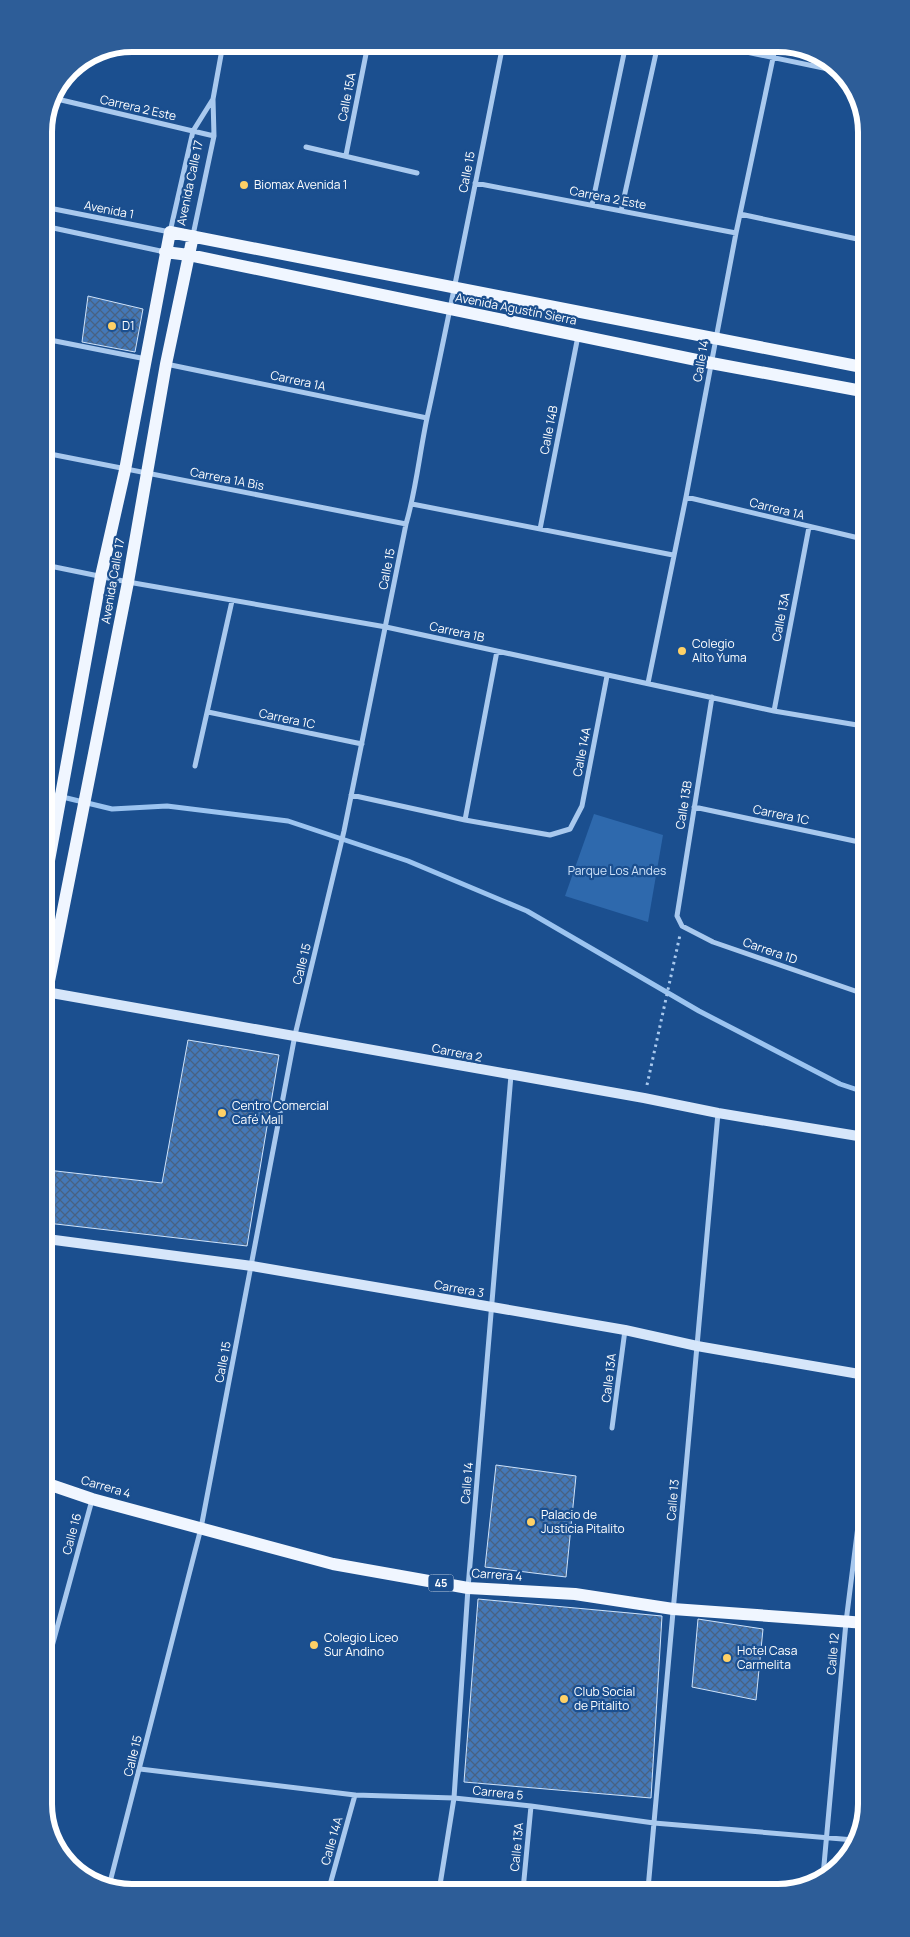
<svg xmlns="http://www.w3.org/2000/svg" width="910" height="1937" viewBox="0 0 910 1937" font-family="Manrope,sans-serif">
  <defs>
    <pattern id="building-cross-hatch" width="8" height="8" patternUnits="userSpaceOnUse" patternTransform="scale(1.25)"><rect width="8" height="8" fill="#4478b7"/><path d="M0 0l8 8M0 8l8-8" fill="none" stroke="#486282"/></pattern>
  </defs>
  <rect width="100%" height="100%" fill="#1b4f8f"/>
  <path fill="#2e69ad" d="M594,814l69,21 -15,87 -83,-26z"/>
  <g fill="none" stroke-linecap="round" stroke-linejoin="round">
    <path stroke="#9cc4f0" stroke-width="5" d="M46,793l66,16 55,-3 121,15 120,40 119,50 172,100 141,73 24,8"/>
  </g>
  <path fill="url(#building-cross-hatch)" stroke="#cfe3fa" d="M88,296l55,13 -8,43 -53,-10z
    M188,1040l91,15 -32,191 -200,-23v-53l115,13z
    M496,1465l80,11 -10,101 -81,-10z
    M478,1599l184,17 -11,182 -187,-16z
    M698,1619l65,10 -7,71 -64,-13z"/>
  <g fill="none" stroke-linecap="round" stroke-linejoin="round">
    <path stroke="#a9c9ee" stroke-width="3" stroke-dasharray="2.5 4" stroke-linecap="butt" d="M647,1085l33,-150"/>
    <path stroke="#a9c9ee" stroke-width="5" d="M708,44l130,27
      M57,99l157,37
      M306,147l111,26
      M346,155l22,-111
      M475,183l261,50
      M592,205l34,-161
      M44,207l126,25 23,-101 20,-32
      M621,211l37,-167
      M740,214l122,26
      M44,226l121,26
      M193,235l21,-99 -1,-37 10,-55
      M45,339l101,20
      M166,364l261,54
      M45,453l361,71
      M686,497l177,42
      M412,504l261,51
      M540,529l38,-193
      M45,565l83,17 258,45 388,84 89,15
      M648,683l38,-186 50,-264 40,-189
      M712,697l-35,219 5,10 31,16 151,52
      M774,711l35,-184
      M208,712l154,32
      M195,766l37,-165
      M351,795l114,25 85,15 20,-6 12,-23 25,-130
      M694,807l170,36
      M465,820l32,-169
      M612,1428l13,-98
      M858,1526l7,1
      M48,1661l44,-161
      M140,1769l215,26 99,3 77,8 123,17 200,17
      M823,1876l23,-254 12,-96 7,-93
      M109,1886l92,-358 94,-493 49,-204 62,-307c11,-37 14,-77 23,-115 26,-121 50,-243 74,-365
      M648,1889l70,-776
      M523,1890l8,-84
      M439,1891l15,-93 14,-210 43,-513
      M125,1892l3,1
      M328,1892l27,-97"/>
    <path stroke="#d6e6fa" stroke-width="10" d="M46,992l598,106 74,15 146,24
      M47,1239l205,27 240,41 133,23 72,16 168,29"/>
    <path stroke="#f0f6ff" stroke-width="12" d="M165,252l24,3 522,108 151,28
      M46,877l55,-301 24,-106 45,-238 692,135
      M46,996l82,-414 38,-218 27,-128
      M48,1484l44,15 241,65 135,24 107,6 98,15 193,14"/>
  </g>
  <g fill="#ffd166" stroke="#1b4f8f" stroke-width="2">
    <circle cx="244" cy="185" r="5"/>
    <circle cx="112" cy="326" r="5"/>
    <circle cx="682" cy="651" r="5"/>
    <circle cx="222" cy="1113" r="5"/>
    <circle cx="531" cy="1522" r="5"/>
    <circle cx="314" cy="1645" r="5"/>
    <circle cx="727" cy="1658" r="5"/>
    <circle cx="564" cy="1699" r="5"/>
  </g>
  <g text-anchor="middle" stroke-width="4.5" stroke-linejoin="round" paint-order="stroke">
    <rect fill="#1b4f8f" stroke="#bbcadd" stroke-width="1" x="428.5" y="1574.5" width="25" height="17" rx="4"/>
    <g font-size="11" font-weight="bold" fill="#fff">
      <text x="441" y="1587">45</text>
    </g>
    <g font-size="12" fill="#fff" stroke="#1b4f8f">
      <text transform="translate(347 97) rotate(-79)" y="4">Calle 15A</text>
      <text transform="translate(138 108) rotate(13)" y="4">Carrera 2 Este</text>
      <text transform="translate(467 172) rotate(-79)" y="4">Calle 15</text>
      <text transform="translate(190 183) rotate(-78)" y="4">Avenida Calle 17</text>
      <text transform="translate(608 198) rotate(11)" y="4">Carrera 2 Este</text>
      <text transform="translate(109 210) rotate(11)" y="4">Avenida 1</text>
      <text transform="translate(516 309) rotate(11)" y="4">Avenida Agustín Sierra</text>
      <text transform="translate(701 361) rotate(-80)" y="4">Calle 14</text>
      <text transform="translate(298 381) rotate(12)" y="4">Carrera 1A</text>
      <text transform="translate(549 430) rotate(-79)" y="4">Calle 14B</text>
      <text transform="translate(227 479) rotate(11)" y="4">Carrera 1A Bis</text>
      <text transform="translate(777 509) rotate(14)" y="4">Carrera 1A</text>
      <text transform="translate(387 569) rotate(-79)" y="4">Calle 15</text>
      <text transform="translate(113 581) rotate(-80)" y="4">Avenida Calle 17</text>
      <text transform="translate(781 617) rotate(-79)" y="4">Calle 13A</text>
      <text transform="translate(457 632) rotate(12)" y="4">Carrera 1B</text>
      <text transform="translate(287 719) rotate(12)" y="4">Carrera 1C</text>
      <text transform="translate(582 752) rotate(-79)" y="4">Calle 14A</text>
      <text transform="translate(684 805) rotate(-81)" y="4">Calle 13B</text>
      <text transform="translate(781 815) rotate(12)" y="4">Carrera 1C</text>
      <text transform="translate(770 951) rotate(19)" y="4">Carrera 1D</text>
      <text transform="translate(302 964) rotate(-76)" y="4">Calle 15</text>
      <text transform="translate(457 1053) rotate(11)" y="4">Carrera 2</text>
      <text transform="translate(459 1289) rotate(10)" y="4">Carrera 3</text>
      <text transform="translate(223 1362) rotate(-79)" y="4">Calle 15</text>
      <text transform="translate(609 1378) rotate(-83)" y="4">Calle 13A</text>
      <text transform="translate(467 1483) rotate(-85)" y="4">Calle 14</text>
      <text transform="translate(106 1487) rotate(16)" y="4">Carrera 4</text>
      <text transform="translate(673 1500) rotate(-85)" y="4">Calle 13</text>
      <text transform="translate(72 1534) rotate(-75)" y="4">Calle 16</text>
      <text transform="translate(497 1575) rotate(4)" y="4">Carrera 4</text>
      <text transform="translate(833 1654) rotate(-85)" y="4">Calle 12</text>
      <text transform="translate(133 1756) rotate(-76)" y="4">Calle 15</text>
      <text transform="translate(498 1793) rotate(6)" y="4">Carrera 5</text>
      <text transform="translate(332 1841) rotate(-74)" y="4">Calle 14A</text>
      <text transform="translate(517 1847) rotate(-85)" y="4">Calle 13A</text>
    </g>
    <g font-size="12" fill="#fff" stroke="#1b4f8f" text-anchor="start">
      <text x="254" y="189">Biomax Avenida 1</text>
      <text x="122" y="330">D1</text>
      <text x="692" y="648">Colegio<tspan x="692" dy="14">Alto Yuma</tspan></text>
      <text x="232" y="1110">Centro Comercial<tspan x="232" dy="14">Café Mall</tspan></text>
      <text x="541" y="1519">Palacio de<tspan x="541" dy="14">Justicia Pitalito</tspan></text>
      <text x="324" y="1642">Colegio Liceo<tspan x="324" dy="14">Sur Andino</tspan></text>
      <text x="737" y="1655">Hotel Casa<tspan x="737" dy="14">Carmelita</tspan></text>
      <text x="574" y="1696">Club Social<tspan x="574" dy="14">de Pitalito</tspan></text>
    </g>
    <g font-size="12" fill="#cfe3fa" stroke="#1b4f8f">
      <text x="617" y="875">Parque Los Andes</text>
    </g>
  </g>
  <path d="M0 0H910V1937H0ZM132 52H778A80 80 0 0 1 858 132V1804A80 80 0 0 1 778 1884H132A80 80 0 0 1 52 1804V132A80 80 0 0 1 132 52Z" fill="#2d5d98" fill-rule="evenodd"/>
  <path fill="none" stroke="#fff" stroke-width="6" d="M132 52H778A80 80 0 0 1 858 132V1804A80 80 0 0 1 778 1884H132A80 80 0 0 1 52 1804V132A80 80 0 0 1 132 52Z"/>
</svg>
